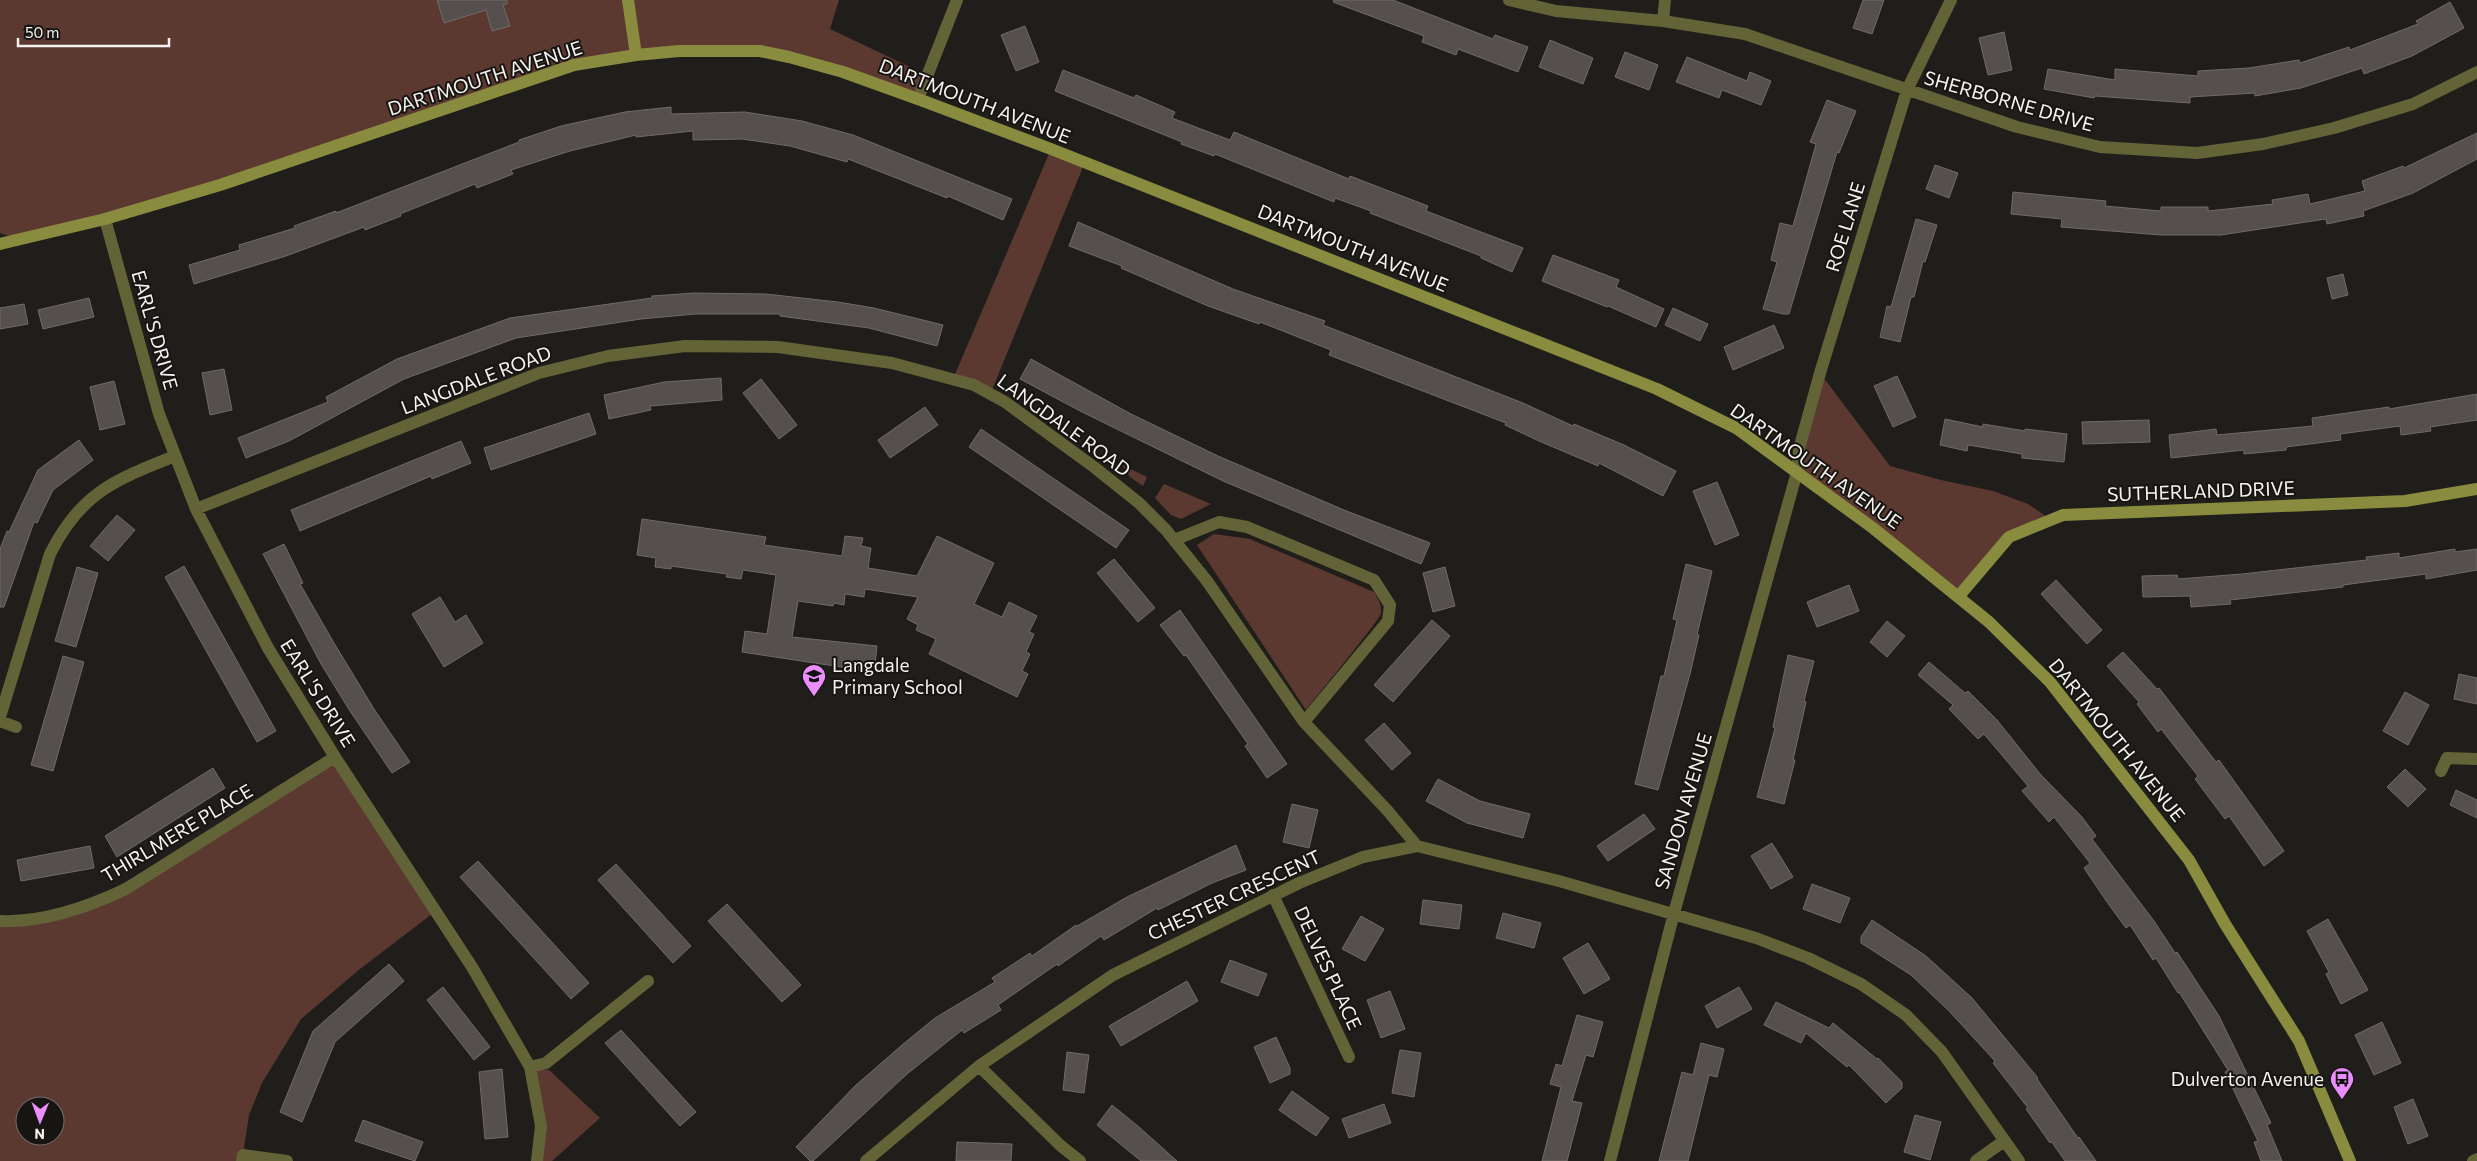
<svg xmlns="http://www.w3.org/2000/svg" width="2477" height="1161" viewBox="0 0 2477 1161" font-family="Commissioner,sans-serif">
  <rect width="100%" height="100%" fill="#201e1a"/>
  <path fill="#5c3930" fill-rule="evenodd" d="M0,0h839l-9,29 97,46 -9,24 -75,-27 -104,-22 -165,15 -293,100 -264,74 -17,-6z
    M1051,149l32,18 -91,223 -39,-11z
    M1820,373l70,93 51,14 52,11 35,13 22,15 -41,18 -51,60 -161,-125z
    M1122,465l25,12 -4,9 -13,-9z
    M1164,484l47,20 -30,15 -10,-4 -16,-17z
    M1214,534l36,5 124,53c4,7 8,13 7,21 -1,7 -65,84 -75,97l-109,-165z
    M335,757l101,154 -76,58 -59,50 -39,64 -13,32 -7,46h-242v-240l85,-15zM25,1106h30v30h-30z
    M530,1067l19,3 51,48 -48,43h-15l4,-35z"/>
  <path fill="#55504d" stroke="#706b67" d="M437,0h70v4l-4,1 7,21 -18,5 -6,-21 -42,13z
    M1334,0h59l100,39 2,-4 33,12 -10,25 -60,-23 -2,6 -34,-13 2,-6 -91,-34z
    M1863,0h21l-12,34 -19,-6z
    M2450,2l14,26 -52,28 -48,18 -2,-6 -61,20 -46,8v-3l-65,4v6l-95,-7 -1,2 -50,-9 4,-20 67,11v-11l83,7v-5l51,-3 50,-8 1,3 49,-16 1,3 68,-26 -2,-3z
    M1025,26l14,36 -23,9 -15,-36z
    M2004,32l8,38 -24,5 -9,-37z
    M1550,40l43,18 -10,26 -44,-17z
    M1625,52l33,13 -9,25 -34,-13z
    M1687,57l60,24 3,-9 21,9 -10,24 -39,-15 -3,8 -43,-16z
    M1063,70l71,28 2,-3 39,17 -3,6 58,22 4,-8 115,47 1,-3 78,30 -2,5 97,37 -11,24 -31,-14v-2l-111,-43 1,-2 -36,-13 -1,4 -119,-48 -1,2 -33,-12 1,-2 -127,-51z
    M1827,100l29,11 -17,42 -2,-1 -48,162h-6l-20,-5 14,-47 -6,-2 9,-37 13,3 23,-82 -6,-2z
    M671,107v7l74,-2 57,9 51,14 159,64 -9,21 -55,-24 -1,2 -99,-39 -1,3 -57,-16 -48,-7 -49,1v-9l-57,6v-2l-66,16 -59,19 2,4 -36,14 -2,-4 -75,30 1,2 -36,14 -1,-3 -78,29 -92,28 -5,-19 51,-15 -1,-5 56,-17 -1,-2 42,-15v2l183,-71v-2l42,-14 64,-14z
    M2477,133v26l-64,34 -50,18 1,5 -37,8 -1,-5 -105,16h-60l-100,-8 1,-8 -51,-5 2,-22 93,9 -1,5 56,5v-4h47v4l65,-7 -1,-4 36,-6 2,10 55,-13 -3,-10 41,-15 1,2z
    M1935,165l23,8 -9,25 -23,-9z
    M1916,219l21,6 -12,37 -2,-1 -9,36h-3l-11,45 -20,-5 7,-31 4,1z
    M1078,222l155,67 92,32 -2,4 200,78 50,23 1,-2 50,21 52,26 -13,25 -64,-33 -1,3 -59,-25 -34,-16 1,-2 -177,-68 2,-5 -71,-28 -1,2 -51,-18 -87,-38 1,-2 -53,-20z
    M1553,255l66,25 -3,7 48,22 -8,18 -48,-21 -1,1 -65,-26z
    M2343,274l5,21 -16,4 -5,-21z
    M694,293l72,1 72,8 36,6 69,17 -6,21 -68,-18 -89,-12v-2h-85l-54,5 -125,19 -112,41 -115,62 -43,17 -8,-20 90,-36 -2,-5 71,-38 113,-41 142,-20v-2z
    M89,298l5,19 -51,12 -5,-19z
    M24,304l4,20 -28,5v-21z
    M1673,308l35,16 -8,17 -35,-16z
    M1774,325l10,23 -51,22 -9,-23z
    M1031,359l100,55 87,42 126,54 86,33 -9,21 -198,-83 -141,-69 -62,-33z
    M224,369l8,41 -22,5 -8,-42z
    M1897,376l19,41 -23,10 -19,-41z
    M721,378l1,22 -72,6 1,4 -42,9 -5,-24 60,-13z
    M761,379l36,46 -18,14 -36,-46z
    M114,381l11,43 -25,6 -10,-43z
    M2477,394v26l-47,7 1,4 -30,4 -1,-9 -60,8 1,6 -55,7v3l-42,4v-4l-73,8 -2,-23 47,-6 1,6 96,-9 -1,-8 77,-11v2z
    M925,407l13,18 -48,33 -12,-18z
    M589,413l7,21 -105,36 -7,-22z
    M1945,419l38,8v-3l42,7v-2l42,5 -3,28 -42,-4v-4l-54,-9 -1,6 -27,-6z
    M2149,420l1,22 -67,2 -1,-22z
    M981,429l148,101 -13,18 -147,-101z
    M79,440l14,20 -40,30 -16,33 -3,-1 -30,85h-4v-58l7,-18 2,1 29,-62z
    M461,441l10,22 -39,16 -1,-3 -131,55 -9,-21z
    M1717,482l22,53 -24,10 -22,-54z
    M117,515l18,15 -27,31 -18,-15z
    M642,519l124,18 -2,8 78,11 3,-20 18,2 -2,8 10,2 -3,20 49,8 20,-40 57,27 -20,41 28,13 7,-15 28,14 -8,16 5,2 -8,18 4,2 -8,17 6,3 -11,23 -88,-43 7,-15 -20,-9 2,-5 -11,-6 11,-22 -53,-8 -1,8 -19,-3 -1,11 -10,-2 -1,3 -35,-5 -6,36 85,9 -3,26 -132,-20 3,-21 22,3 9,-59 -33,-5 -2,9 -15,-2 1,-3 -56,-8v3l-16,-2 1,-9 -19,-3z
    M284,544l19,39 -3,1 34,59 40,66 36,53 -18,11 -42,-62 -29,-47 -58,-110z
    M2455,549v3l22,-3v21l-51,9v-5l-83,11v2l-113,13 1,4 -40,3 -1,-11 -47,1 -1,-21 35,-1 1,4 64,-5 125,-14 -1,-3 33,-4v5z
    M1114,559l41,49 -17,14 -41,-49z
    M1686,564l26,7 -15,64h2l-9,39 -32,116 -23,-6 26,-108h3l13,-56 -4,-1z
    M184,566l92,165 -19,11 -92,-165z
    M77,567l21,6 -22,74 -21,-6z
    M1445,567l10,39 -22,6 -10,-39z
    M2056,580l46,50 -15,14 -46,-50z
    M1849,585l10,26 -42,16 -10,-25z
    M440,597l15,25 11,-7 17,28 -39,24 -32,-53z
    M1180,610l107,154 -20,14 -22,-32 3,-2 -62,-89 -2,1 -24,-31z
    M1432,620l18,16 -57,66 -19,-17z
    M1887,621l18,15 -18,21 -17,-15z
    M2123,652l34,37 2,-1 57,74 3,-2 65,91 -20,15 -35,-50 -4,3 -30,-40 3,-3 -37,-47 -3,3 -21,-28 2,-2 -32,-36z
    M1788,655l26,6 -10,40 2,1 -13,58h2l-11,44 -27,-7 18,-69 -2,-1z
    M63,656l21,6 -31,109 -22,-6z
    M1929,662l36,31 3,-2 29,29 44,55 41,42 14,19 -4,3 62,82 21,32 2,-1 42,64 52,107 -4,2 15,36h-21l-7,-19 4,-1 -33,-69 3,-2 -49,-78 -1,1 -22,-35 -3,2 -23,-35 -4,3 -19,-26 -23,-34 6,-5 -36,-46 -5,5 -27,-31 6,-5 -44,-52 -6,5 -29,-30 4,-4 -35,-30z
    M2459,674l18,4v26l-23,-5z
    M2405,692l24,13 -21,40 -25,-14z
    M1384,723l27,30 -19,17 -27,-30z
    M213,768l12,20 -108,69 -12,-21z
    M2405,769l21,20 -18,18 -21,-20z
    M1438,779l42,22 50,13 -7,24 -56,-15 -41,-22z
    M2456,790l21,10v18l-27,-13z
    M1292,804l26,6 -9,38 -26,-6z
    M1644,814l11,15 -47,32 -11,-15z
    M1772,843l21,34 -22,12 -20,-33z
    M1236,845l10,25 -34,13 -54,27 -1,-2 -53,32 -3,-4 -43,30 -1,-2 -59,41 3,5 -37,23 -2,-3 -55,44 -94,87h-3l-14,-14 59,-61 47,-41 33,-27 60,-36 -3,-4 38,-25 2,3 44,-31 1,1 50,-29z
    M90,846l4,22 -73,13 -4,-21z
    M478,861l111,122 -18,16 -111,-122z
    M616,864l75,82 -18,17 -75,-83z
    M1812,884l38,14 -10,25 -37,-14z
    M1423,900l39,5 -3,24 -39,-5z
    M727,904l74,81 -19,17 -74,-81z
    M1503,913l38,10 -7,25 -38,-10z
    M1361,916l23,13 -19,32 -23,-12z
    M2328,919l40,71 -27,14 -15,-30 3,-2 -22,-41z
    M1872,920l54,36 46,42 66,80 -1,1 41,59 1,-1 17,24h-31l-14,-20 -1,2 -24,-34 2,-1 -35,-45 2,-2 -46,-50 -38,-36 -50,-32v-6z
    M1588,943l22,36 -26,15 -21,-36z
    M1230,960l37,14 -9,22 -37,-14z
    M389,964l15,17 -69,61 -33,80 -22,-10 33,-81z
    M1187,981l11,20 -77,45 -12,-20z
    M443,987l47,60 -16,13 -47,-60z
    M1739,987l13,22 -35,19 -12,-22z
    M1390,991l15,38 -24,9 -14,-38z
    M1776,1002l53,26 4,-5 44,36 1,-1 24,24v6l-16,15 -37,-38 -2,2 -41,-34 -5,10 -37,-18z
    M1577,1015l26,7 -10,35 -7,-2 -14,46 10,2 -15,58h-25l19,-74 -11,-3 6,-20 6,2z
    M2382,1022l19,41 -27,12 -19,-40z
    M621,1030l75,82 -16,14 -75,-83z
    M1276,1037l14,31v6l-20,9 -16,-36z
    M1701,1043l23,6 -7,28 -8,-2 -21,86h-29l23,-89 11,3z
    M1400,1050l21,3 -7,44 -22,-4z
    M1067,1052l22,3 -5,38 -21,-3z
    M502,1069l6,68 -23,2 -6,-67z
    M1292,1091l37,27 -13,18 -37,-26z
    M2413,1099l15,37 -20,8 -14,-37z
    M1384,1104l7,19 -42,15 -7,-19z
    M1112,1105l27,22 38,34h-36l-44,-36z
    M1915,1115l26,7 -11,38 -26,-8z
    M363,1120l60,22 -8,19 -60,-20z
    M957,1142l55,2 -1,17h-55z"/>
  <g fill="none" stroke-linecap="round" stroke-linejoin="round">
    <path stroke="#626336" stroke-width="12" d="M1509,0l47,11 107,10 82,13 272,93 83,20 97,6 66,-9 71,-16 79,-24 64,-32
      M1663,21l2,-21
      M918,99l39,-99
      M105,219l54,195 37,95 72,139 67,109 137,210 58,100 11,59 -4,35
      M196,509l343,-136 69,-17 77,-10 93,1 114,16 82,22 31,17 89,65 45,36 27,27 41,51 97,141 83,88 30,36
      M1174,540l45,-18 28,5 127,53 16,25 -2,16 -84,101
      M0,717l50,-163c31,-62 65,-74 125,-98
      M0,721l16,6
      M2441,771l6,-13 30,1
      M1273,895l76,162
      M0,921c44,2 88,-14 126,-32l209,-132
      M979,1066l82,80 19,15
      M530,1067l16,-4 102,-82
      M242,1161l1,-6 44,6
      M866,1161l113,-95 134,-91 186,-92 64,-26 54,-11 142,35 197,57 52,20 53,26 45,31 36,37 77,109
      M1610,1161l64,-248 123,-441 2,-23 21,-76 87,-283 44,-90
      M1976,1161l28,-20
      M2473,1161l4,-2"/>
    <path stroke="#898b3e" stroke-width="12" d="M628,0l8,55
      M0,244l105,-25 115,-34 354,-120 62,-10 43,-4h81l29,6 54,15 75,27 133,50 606,240 79,39 137,100 116,94 61,60 139,178 36,64 74,117 51,120
      M1958,597l51,-60 54,-22 342,-14 72,-12"/>
  </g>
  <defs>
    <g id="school-pin" transform="scale(1.25)"><path d="M0 17L-7.5 6A9.5 9.5 0 1 1 7.5 6Z" fill="#ea8dfd" stroke="#171511"/><path d="M0-5L7-2L0 1L-7-2ZM-4 1L0 2.5L4 1V4Q0 6-4 4Z" fill="#111"/></g>
    <g id="bus-pin" transform="scale(1.25)"><path d="M0 17L-7.5 6A9.5 9.5 0 1 1 7.5 6Z" fill="#ea8dfd" stroke="#171511"/><path d="M-5-6H5V4H4V6H2V4H-2V6H-4V4H-5ZM-3.5-4V0h7V-4ZM-3.5 1.2v1.5H-2V1.2ZM2 1.2v1.5H3.5V1.2Z" fill="#111"/></g>
  </defs>
  <g fill-rule="evenodd">
    <use href="#school-pin" x="814" y="676"/>
    <use href="#bus-pin" x="2342" y="1079"/>
  </g>
  <g text-anchor="middle" stroke-width="4" stroke-linejoin="round" paint-order="stroke">
    <g font-size="19" fill="#f5f3f0" stroke="#171511">
      <text transform="translate(485 78) rotate(-18)" y="7">DARTMOUTH AVENUE</text>
      <text transform="translate(975 101) rotate(21)" y="7">DARTMOUTH AVENUE</text>
      <text transform="translate(2009 101) rotate(16)" y="7">SHERBORNE DRIVE</text>
      <text transform="translate(1845 227) rotate(-73)" y="7">ROE LANE</text>
      <text transform="translate(1353 248) rotate(22)" y="7">DARTMOUTH AVENUE</text>
      <text transform="translate(155 330) rotate(74)" y="7">EARL'S DRIVE</text>
      <text transform="translate(476 380) rotate(-21)" y="7">LANGDALE ROAD</text>
      <text transform="translate(1064 425) rotate(36)" y="7">LANGDALE ROAD</text>
      <text transform="translate(1816 466) rotate(35)" y="7">DARTMOUTH AVENUE</text>
      <text transform="translate(2201 491) rotate(-2)" y="7">SUTHERLAND DRIVE</text>
      <text transform="translate(318 693) rotate(58)" y="7">EARL'S DRIVE</text>
      <text transform="translate(2117 740) rotate(51)" y="7">DARTMOUTH AVENUE</text>
      <text transform="translate(1683 811) rotate(-74)" y="7">SANDON AVENUE</text>
      <text transform="translate(177 833) rotate(-31)" y="7">THIRLMERE PLACE</text>
      <text transform="translate(1234 895) rotate(-25)" y="7">CHESTER CRESCENT</text>
      <text transform="translate(1328 968) rotate(65)" y="7">DELVES PLACE</text>
    </g>
    <g font-size="19" fill="#f5f3f0" stroke="#171511" text-anchor="start">
      <text x="832" y="672">Langdale<tspan x="832" dy="22">Primary School</tspan></text>
      <text x="2324" y="1086" text-anchor="end">Dulverton Avenue</text>
    </g>
  </g>
  <g transform="translate(40 1121) rotate(181)"><circle r="24" fill="#171511" stroke="#706e6a"/>
  <path d="M0-4L9 19L0 12L-9 19Z" fill="#ea8dfd"/>
  <text y="-8" font-size="14" font-weight="bold" text-anchor="middle" fill="#f5f3f0">N</text>
  </g>
  <path d="M18 38v8h151v-8" fill="none" stroke="#f5f3f0" stroke-width="2.5"/>
  <text x="25" y="38" font-size="15" fill="#f5f3f0" stroke="#171511" stroke-width="4" paint-order="stroke">50 m</text>
</svg>
